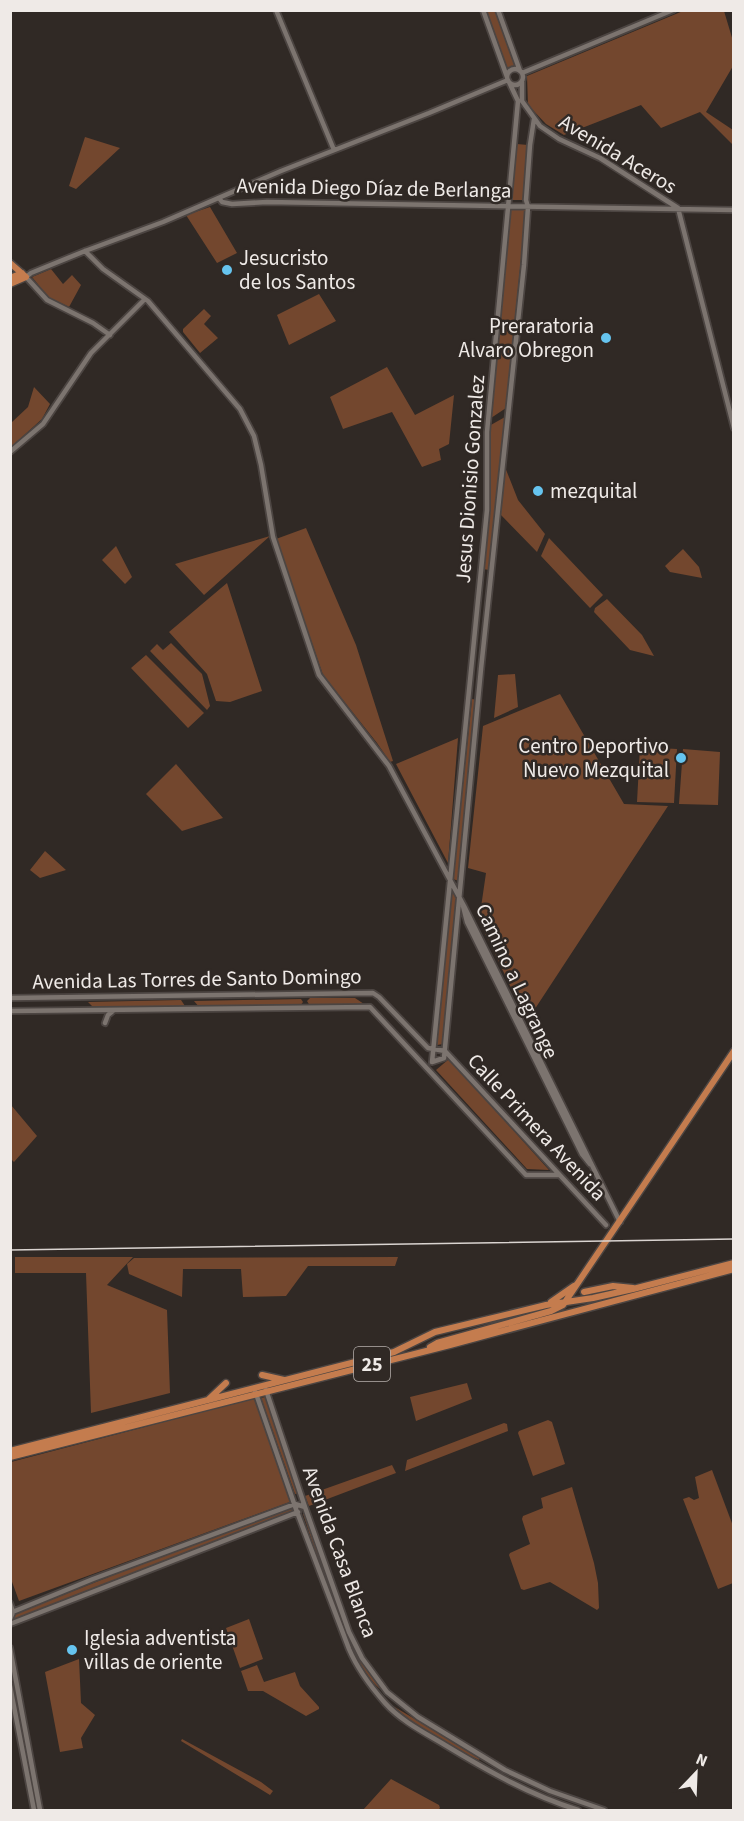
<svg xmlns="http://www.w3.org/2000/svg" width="744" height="1821" viewBox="0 0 744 1821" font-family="'Source Sans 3',sans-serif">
  <rect width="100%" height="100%" fill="#302925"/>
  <path fill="#73472e" d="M486,11h10l21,55 -9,5z
    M683,11h41l9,30v25l-27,46 27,18v15l-33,-33 -39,16 -20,-23 -77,30 -18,-11 -18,-19 -1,-29z
    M85,137l35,11 -44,41 -7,-3z
    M517,144l11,1 -5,55h-12z
    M210,207l27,46 -20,10 -31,-48z
    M510,209h16l-20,199 -15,10z
    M51,269l12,15 9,-9 9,10 -12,22 -21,-10 -16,-20z
    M319,294l17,27 -47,24 -12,-30z
    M204,309l7,7 -7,8 14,14 -18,15 -17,-21v-3z
    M387,367l28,48 39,-20 -5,49 -10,5 2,11 -19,7 -30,-55 -49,17 -13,-32z
    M34,387l16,17 -8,15 -31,28v-24l17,-16z
    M505,417l-16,153 -6,-1 8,-82 -2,-61z
    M505,467l13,33 27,34 -8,18 -37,-38z
    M306,528l50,117 37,116 -3,1 -13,-19 -54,-68 -47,-136z
    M270,536l-66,59 -29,-31z
    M549,538l54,57 -13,13 -49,-52z
    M116,546l16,31 -7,7 -23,-24z
    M683,549l16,18 3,11 -32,-6 -5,-6z
    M227,583l35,108 -32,11 -14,-1 -9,-27 -38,-42z
    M607,599l35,36 12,21 -24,-6 -36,-38 1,-4z
    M171,643l31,31 8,32 -3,4 -57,-59 7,-7 6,6z
    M146,655l58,58 -16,15 -57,-60z
    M515,674l3,33 -24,11 4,-43z
    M560,694l64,110 44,2 -141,215 -48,-100 7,-48 -18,-5 15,-142z
    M472,699l5,1 -18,181 -6,-2z
    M458,738l-10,125 -52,-99z
    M640,747l37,2 -3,54 -37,-1z
    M683,749l37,3 -2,53 -39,-1z
    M176,764l47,54 -41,13 -36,-37z
    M45,851l21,19 -26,8 -10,-8z
    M452,892l5,2 -14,150 -6,1z
    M310,998h45l9,6 -54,2 -3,-5z
    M301,999l2,3 -3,4 -100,2 -6,-7z
    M181,1000l4,6 -1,2 -89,1 -7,-7z
    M449,1059l100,111 -22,-1 -91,-99z
    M11,1105l26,31 -23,26 -3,-3z
    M15,1257h118l-26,28 60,25 3,83 -79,20 -5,-140h-71z
    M398,1257l-3,9h-87l-22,30 -43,1 -2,-28h-58l-1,28 -53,-23 -2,-10 7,-6z
    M467,1383l5,16 -56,22 -6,-24z
    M265,1397l34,96 -4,1 -34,-96z
    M255,1398l35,104 -271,99 -8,-22v-117z
    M548,1420l4,2 13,42 -32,12 -15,-43 1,-2z
    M504,1423l3,1 1,7 -103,40 2,-11z
    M392,1465l4,8 -87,33 -4,-10z
    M712,1470l21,56v57l-15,6 -35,-90 6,-2 5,3 5,-2 -4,-21z
    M572,1487l22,76 4,20 1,25 -2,2 -47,-28 -26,8 -3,-1 -12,-34 1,-2 20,-9 -8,-25 1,-3 20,-8 -2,-10z
    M291,1507l3,3 -2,2 -279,109 2,-7 207,-82z
    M303,1514h2l44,122 31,53c-35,-31 -61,-129 -77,-175z
    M249,1619l14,40 -23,9 -14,-40z
    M79,1659l2,44 14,12 -14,23 2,10 -23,4 -15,-80z
    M257,1665l7,17 31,-10 5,14 19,21v2l-13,7 -43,-25h-15l-7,-20z
    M393,1706l87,52 -1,2c-30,-13 -61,-32 -86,-54z
    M182,1739l79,43 12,9 -3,4 -89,-54z
    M391,1779l48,26 1,3 -2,2h-75z"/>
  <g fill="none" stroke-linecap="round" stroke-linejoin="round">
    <g stroke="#4c4542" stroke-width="8">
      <path id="minor" d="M276,10l58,140
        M483,10l24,67
        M498,10l22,61
        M507 77a8 8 0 1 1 16 0a8 8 0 1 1-16 0Z
        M522,73l151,-63
        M509,82l9,19 -31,331v78l-55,552 12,-4 37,-389 43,-404 4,-58 -2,-7 4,-55 4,-26
        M522,82v19l18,25 19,13 41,19 78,50 56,220
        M219,198l3,4 10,2 35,-2 467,8
        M85,251l18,18 45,32 92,108 14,27 7,29 12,72 46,138 70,91 75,140 156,316
        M110,335l-17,-12 -46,-23 -21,-23 5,-4 54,-22 78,-29 118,-51 148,-58 79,-33
        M10,452l33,-28 48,-71 54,-54
        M463,906l4,16 115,232 8,10
        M10,998l363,-5 6,4 49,51 17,3
        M10,1011l360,-4 156,168h33
        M105,1023l3,-8 5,-4
        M445,1051l161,174
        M254,1388l43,124 52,137c8,19 22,38 36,54 16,18 40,30 60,42 43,26 85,50 133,65
        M266,1390l39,117 44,125 13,26 25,34 31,25 87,53 45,21 54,19
        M10,1603l3,9 -3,7
        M10,1613l83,-34 202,-75 10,3
        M10,1624l288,-112
        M10,1648l30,162
        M10,1686l24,124"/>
    </g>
    <g stroke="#4c4542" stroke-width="9">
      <path id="major" d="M10,263l16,14 -16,7
        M10,278l12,-5
        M584,1292l29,-6 20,2
        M551,1302l23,-16
        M430,1347l7,-4 114,-32 12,-6 171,-254
        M262,1375l22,5
        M209,1399l17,-16
        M10,1451l384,-99 41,-20 111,-27 47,-7 40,-9 101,-26
        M10,1457l440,-112 284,-76"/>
    </g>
    <use href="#minor" stroke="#7c746f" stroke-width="4.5"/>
    <use href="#major" stroke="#c47c4e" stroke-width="6"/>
    <path stroke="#dad4d1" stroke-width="1.5" d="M10,1250l724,-11"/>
  </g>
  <g fill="#66c4ef" stroke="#302925" stroke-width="2">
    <circle cx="227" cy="270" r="6"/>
    <circle cx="606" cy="338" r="6"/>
    <circle cx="538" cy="491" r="6"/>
    <circle cx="681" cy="758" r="6"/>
    <circle cx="72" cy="1650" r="6"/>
  </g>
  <g text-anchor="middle" stroke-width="5" stroke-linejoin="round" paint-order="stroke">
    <rect fill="#302925" stroke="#b6b0ad" stroke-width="1.5" x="354" y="1347" width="36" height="34" rx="4.5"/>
    <g font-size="20" font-weight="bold" fill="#efeae7">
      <text x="372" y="1371">25</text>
    </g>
    <g font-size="21" fill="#efeae7" stroke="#302925">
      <text transform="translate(618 154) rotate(31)" y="7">Avenida Aceros</text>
      <text transform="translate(374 188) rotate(1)" y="7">Avenida Diego Díaz de Berlanga</text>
      <text transform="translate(470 479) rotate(-86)" y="7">Jesus Dionisio Gonzalez</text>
      <text transform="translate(197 979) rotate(-1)" y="7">Avenida Las Torres de Santo Domingo</text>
      <text transform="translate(517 981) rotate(65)" y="7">Camino a Lagrange</text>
      <text transform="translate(537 1127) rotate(47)" y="7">Calle Primera Avenida</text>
      <text transform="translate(340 1552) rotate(70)" y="7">Avenida Casa Blanca</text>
    </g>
    <g font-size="21" fill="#efeae7" stroke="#302925" text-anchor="start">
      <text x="239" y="265">Jesucristo<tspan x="239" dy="24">de los Santos</tspan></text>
      <text x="594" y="333" text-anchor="end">Preraratoria<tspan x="594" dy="24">Alvaro Obregon</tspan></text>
      <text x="550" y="498">mezquital</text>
      <text x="669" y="753" text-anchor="end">Centro Deportivo<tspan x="669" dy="24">Nuevo Mezquital</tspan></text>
      <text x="84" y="1645">Iglesia adventista<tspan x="84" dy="24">villas de oriente</tspan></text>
    </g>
  </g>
  <rect width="744" height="1821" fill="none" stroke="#efeae7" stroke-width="24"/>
  <g transform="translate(696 1773) rotate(23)" stroke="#302925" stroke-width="4.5" paint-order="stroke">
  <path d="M0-4.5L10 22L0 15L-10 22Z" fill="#efeae7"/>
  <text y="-9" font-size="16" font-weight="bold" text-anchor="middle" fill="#efeae7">N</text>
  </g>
</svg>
